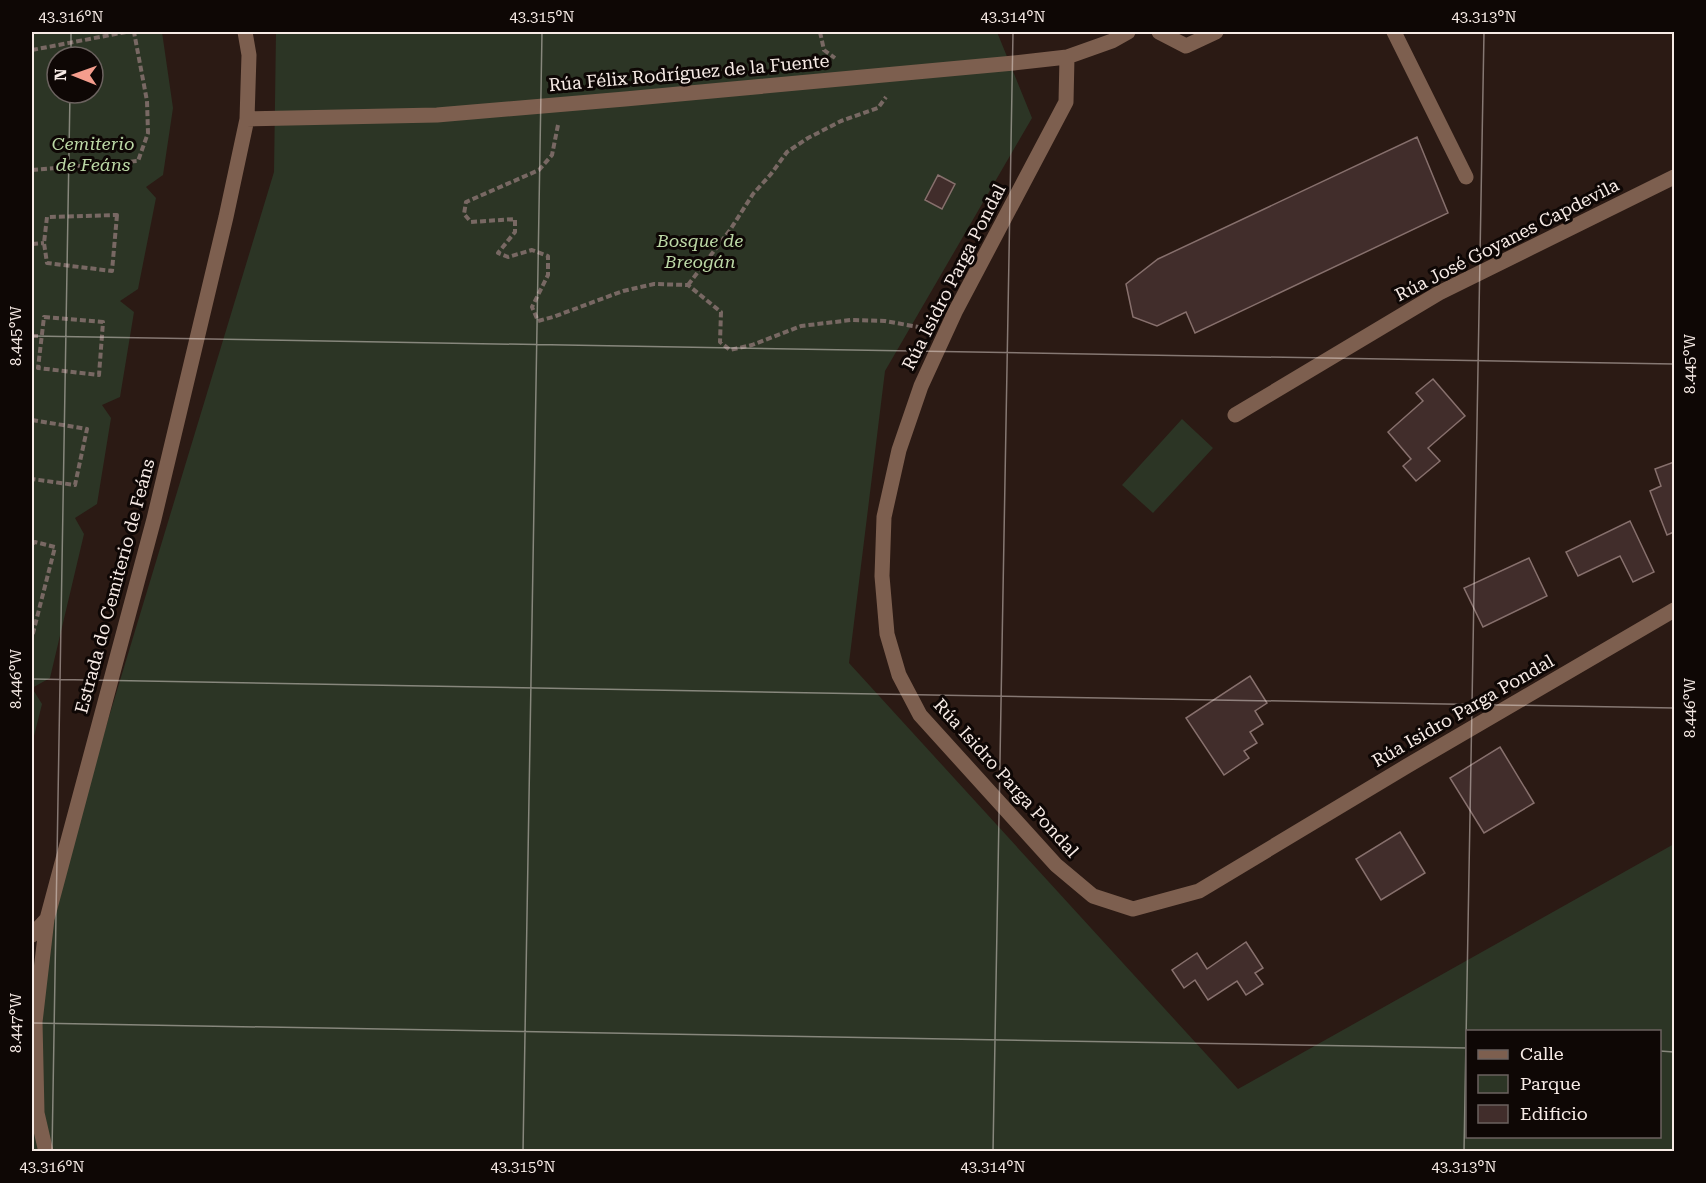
<svg xmlns="http://www.w3.org/2000/svg" width="1706" height="1183" viewBox="0 0 1706 1183" font-family="'Roboto Serif',serif">
  <rect width="100%" height="100%" fill="#2b1a14"/>
  <path fill="#2c3525" fill-rule="evenodd" d="M32,32h130l11,76 -10,67 -17,12 10,11 -18,91 -18,12 14,11 -14,85 -18,8 9,13 -14,86 -22,14 9,16 -34,144 -18,10 10,16 -10,40zM57,57h36v36h-36z
    M276,32h721l35,86 -147,253 -36,292 389,426 436,-245v307l-1642,1v-181l242,-799zM1468,1032h192v104h-192z
    M1182,419l31,29 -60,65 -31,-28z"/>
  <path fill="#412d2b" stroke="#87706d" stroke-width="1.5" d="M1417,137l31,76 -253,120 -9,-21 -29,14 -24,-9 -7,-33 32,-25z
    M938,175l17,9 -13,25 -17,-9z
    M1433,379l32,37 -37,32 12,13 -24,20 -13,-15 8,-7 -23,-27 35,-31 -7,-8z
    M1674,462v70l-7,3 -17,-44 11,-5 -6,-17z
    M1630,521l24,51 -21,10 -13,-26 -42,20 -12,-24z
    M1529,558l18,38 -64,31 -19,-39z
    M1250,676l17,27 -12,8 8,13 -13,8 7,11 -13,8 5,7 -25,17 -38,-57z
    M1500,747l34,56 -50,30 -34,-55z
    M1400,832l25,41 -44,27 -25,-41z
    M1246,942l17,26 -8,5 8,11 -17,11 -9,-14 -29,19 -13,-20 -11,8 -12,-18 25,-17 10,16z"/>
  <g fill="none" stroke-linecap="round" stroke-linejoin="round">
    <path stroke="#786863" stroke-width="4" stroke-dasharray="6 3" stroke-linecap="butt" d="M820,32l4,18 11,8
      M32,50l94,-18
      M558,125l-6,30 -13,15 -73,32 -2,12 7,8 44,-3v13l-17,21 10,4 24,-7 16,6v19l-16,32 6,14 15,-4 70,-26 31,-7 34,1 33,27 -1,30 10,8 22,-5 49,-19 50,-6 34,1 39,7
      M32,170l106,-9 10,-28 -1,-32 -13,-69
      M117,215l-5,56 -65,-8 -3,-20 3,-26z
      M32,244l12,-1
      M688,285l42,-55 23,-36 18,-20 16,-22 21,-14 33,-17 37,-13 8,-11
      M44,317l59,5 -4,53 -61,-7z
      M32,336h9
      M32,420l55,9 -12,56 -43,-6
      M32,544l3,-2 20,5 -23,90"/>
    <path stroke="#7d5f4f" stroke-width="15" d="M1159,32l27,14 30,-14
      M1394,32l72,145
      M1067,57l-1,45 -111,210 -34,74 -22,64 -15,67 -2,59 5,58 12,41 21,40 136,150 37,31 40,13 66,-18 208,-125 267,-156
      M247,119l190,-4 188,-16 389,-36 53,-6 45,-16 16,-9
      M1235,415l204,-122 235,-116
      M32,935l15,-16
      M46,1152l-9,-39 -2,-91 12,-103 107,-400 72,-302 21,-98 2,-64 -4,-23"/>
  </g>
  <path fill="none" stroke="#f7ebe6" stroke-width="1.5" stroke-opacity="0.45" d="M71,57v-25M32,336l1642,28M32,679l1642,29M32,1023l1436,25M1660,1051l14,1M52,1152l18,-1059M523,1152l19,-1120M993,1152l20,-1120M1464,1152l20,-1120"/>
  <g text-anchor="middle" stroke-width="6" stroke-linejoin="round" paint-order="stroke">
    <g font-size="18" fill="#f7ebe6" stroke="#0e0705">
      <text transform="translate(689 73) rotate(-5)" y="6">Rúa Félix Rodríguez de la Fuente</text>
      <text transform="translate(1507 240) rotate(-27)" y="6">Rúa José Goyanes Capdevila</text>
      <text transform="translate(954 277) rotate(-63)" y="6">Rúa Isidro Parga Pondal</text>
      <text transform="translate(115 586) rotate(-75)" y="6">Estrada do Cemiterio de Feáns</text>
      <text transform="translate(1463 711) rotate(-30)" y="6">Rúa Isidro Parga Pondal</text>
      <text transform="translate(1006 778) rotate(48)" y="6">Rúa Isidro Parga Pondal</text>
    </g>
    <g font-size="18" font-style="italic" fill="#bbd7a5" stroke="#0e0705">
      <text x="93" y="150">Cemiterio<tspan x="93" dy="21">de Feáns</tspan></text>
      <text x="700" y="247">Bosque de<tspan x="700" dy="21">Breogán</tspan></text>
    </g>
  </g>
  <rect width="1706" height="1183" fill="none" stroke="#0e0705" stroke-width="66"/>
  <rect x="1466" y="1030" width="195" height="108" fill="#0e0705" stroke="#6b625f" stroke-width="1.5"/>
  <rect x="1478" y="1050" width="30" height="9" fill="#7d5f4f" stroke="#6b625f" stroke-width="1.5"/>
  <text x="1520" y="1060" font-size="18" fill="#f7ebe6">Calle</text>
  <rect x="1478" y="1075" width="30" height="18" fill="#2c3525" stroke="#6b625f" stroke-width="1.5"/>
  <text x="1520" y="1090" font-size="18" fill="#f7ebe6">Parque</text>
  <rect x="1478" y="1105" width="30" height="18" fill="#412d2b" stroke="#6b625f" stroke-width="1.5"/>
  <text x="1520" y="1120" font-size="18" fill="#f7ebe6">Edificio</text>
  <g transform="translate(75 75) rotate(271)"><circle r="28" fill="#0e0705" stroke="#6b625f" stroke-width="1.5"/>
  <path d="M0-4.5L10 22L0 15L-10 22Z" fill="#f49d8d"/>
  <text y="-9" font-size="16" font-weight="bold" text-anchor="middle" fill="#f7ebe6">N</text>
  </g>
  <rect x="33" y="33" width="1640" height="1117" fill="none" stroke="#f7ebe6" stroke-width="2"/>
  <g font-size="15" text-anchor="middle" fill="#f7ebe6">
    <text x="71" y="22">43.316°N</text>
    <text x="542" y="22">43.315°N</text>
    <text x="1013" y="22">43.314°N</text>
    <text x="1484" y="22">43.313°N</text>
    <text transform="translate(16 336) rotate(-90)" y="5">8.445°W</text>
    <text transform="translate(1690 364) rotate(-90)" y="5">8.445°W</text>
    <text transform="translate(16 679) rotate(-90)" y="5">8.446°W</text>
    <text transform="translate(1690 708) rotate(-90)" y="5">8.446°W</text>
    <text transform="translate(16 1023) rotate(-90)" y="5">8.447°W</text>
    <text x="52" y="1172">43.316°N</text>
    <text x="523" y="1172">43.315°N</text>
    <text x="993" y="1172">43.314°N</text>
    <text x="1464" y="1172">43.313°N</text>
  </g>
</svg>
